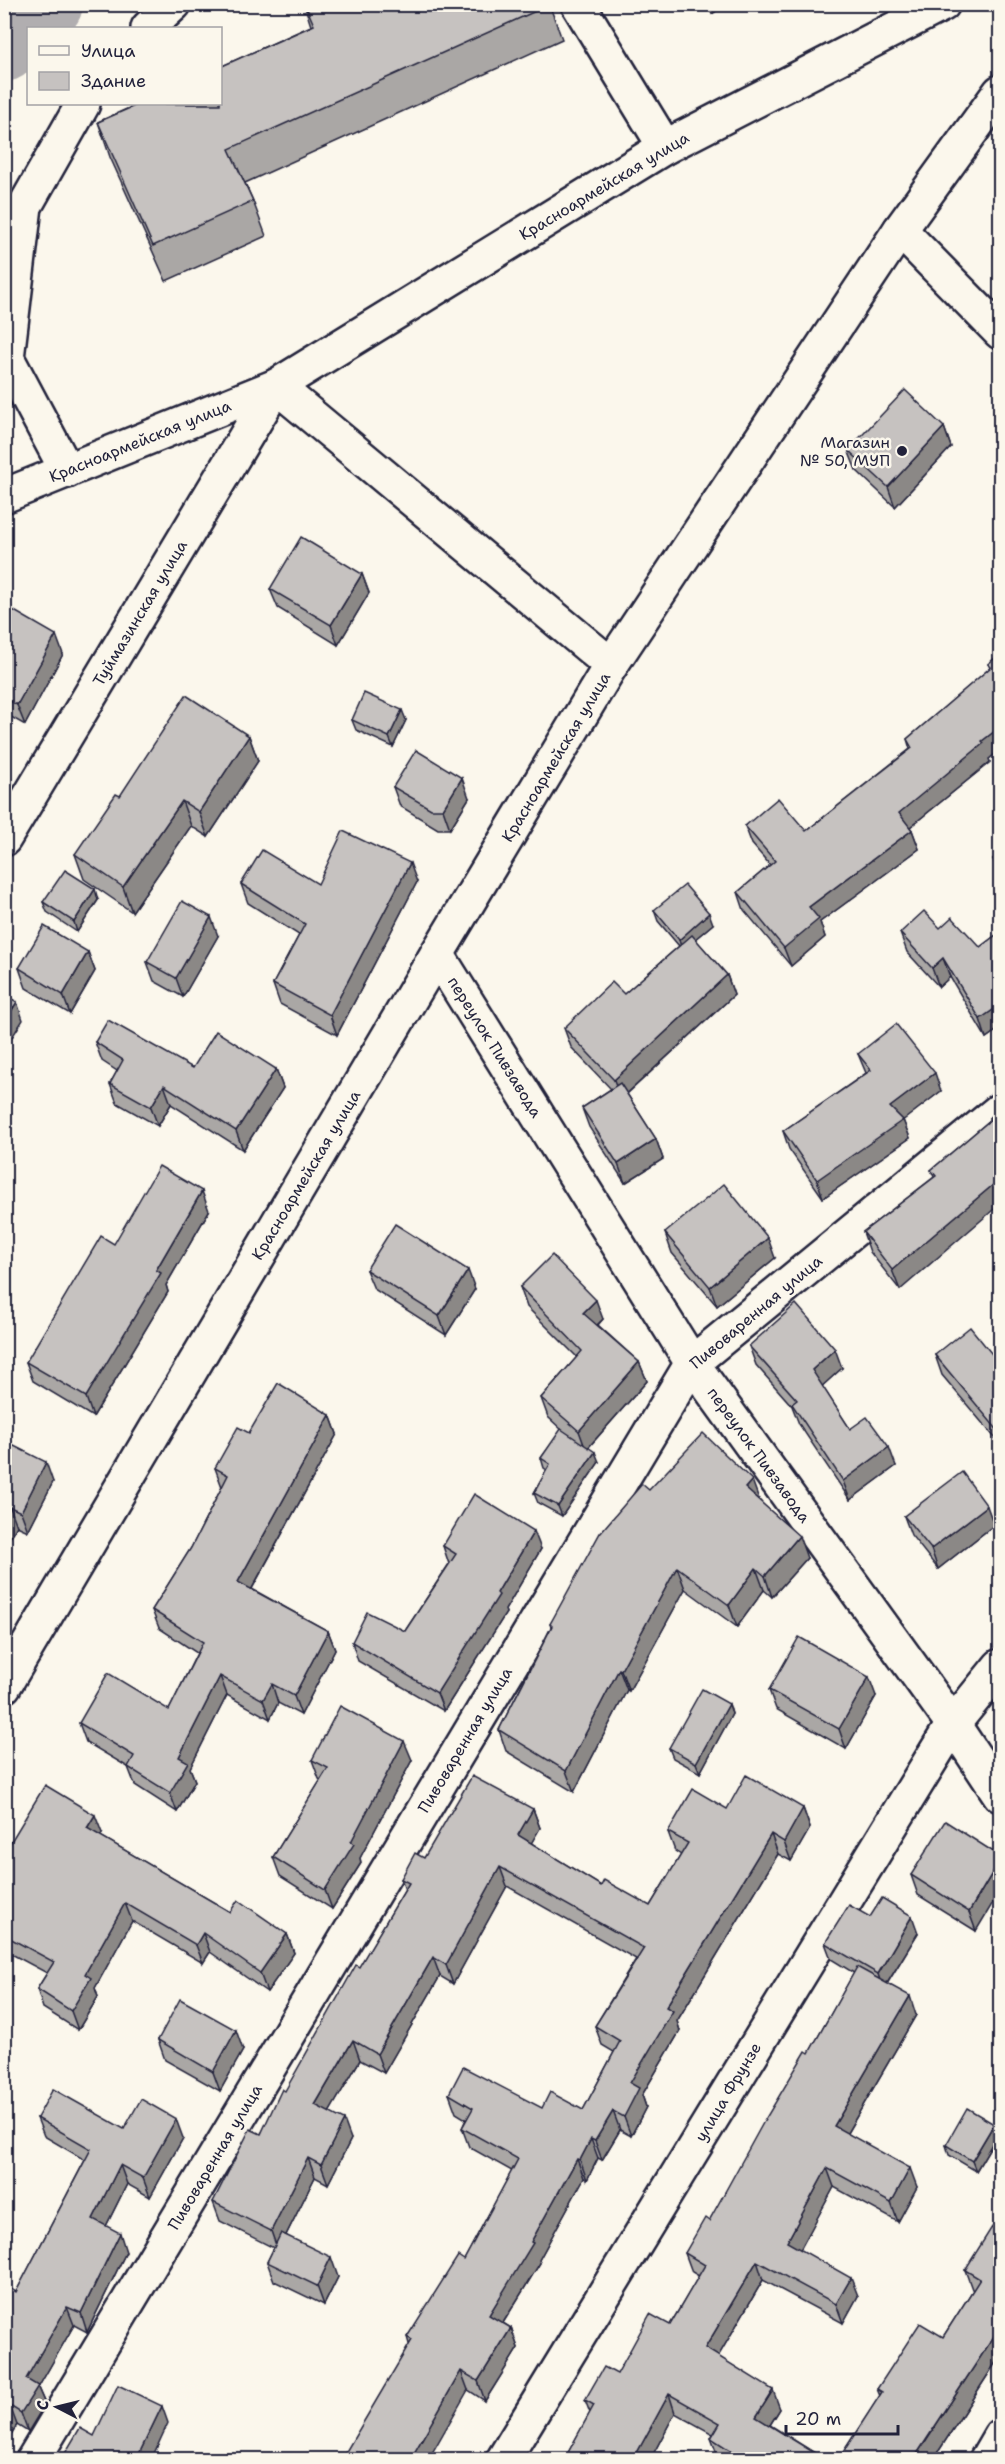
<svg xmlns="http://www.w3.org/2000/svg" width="1005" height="2464" viewBox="0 0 1005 2464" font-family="'Shantell Sans',sans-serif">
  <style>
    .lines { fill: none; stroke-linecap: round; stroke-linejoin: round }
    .river { stroke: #b1aeb0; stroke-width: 68 }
    .minor-casing { stroke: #22223b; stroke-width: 38 }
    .major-casing { stroke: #22223b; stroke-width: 38 }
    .minor { stroke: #fbf7ec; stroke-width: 33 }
    .major { stroke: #fbf7ec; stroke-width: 33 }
    .wall { fill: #aaa7a5; stroke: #22223b; stroke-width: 1.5 }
    .shaded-wall { fill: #8b8886; stroke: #22223b; stroke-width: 1.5 }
    .building { fill: #c6c2c0; stroke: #22223b; stroke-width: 1.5 }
    .poi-dot { fill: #22223b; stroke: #fbf7ec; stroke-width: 2 }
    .labels { text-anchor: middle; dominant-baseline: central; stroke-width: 5; stroke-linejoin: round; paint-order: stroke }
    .street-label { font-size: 16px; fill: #22223b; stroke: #fbf7ec }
    .poi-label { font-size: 16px; fill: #22223b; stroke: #fbf7ec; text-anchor: end }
  </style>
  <rect width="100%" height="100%" fill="#fbf7ec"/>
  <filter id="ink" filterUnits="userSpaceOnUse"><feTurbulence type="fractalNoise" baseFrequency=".0167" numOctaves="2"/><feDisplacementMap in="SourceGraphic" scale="12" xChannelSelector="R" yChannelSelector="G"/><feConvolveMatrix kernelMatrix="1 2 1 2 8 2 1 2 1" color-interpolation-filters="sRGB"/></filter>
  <g filter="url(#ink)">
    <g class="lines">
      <!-- river -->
      <polyline class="river" points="4,48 49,4"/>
      <!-- minor casing -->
      <g class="minor-casing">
        <g id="minor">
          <polyline points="578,4 665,147"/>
          <polyline points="148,28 174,4"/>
          <polyline points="900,230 1000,332"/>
          <polyline points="67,471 7,358 25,206 83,104"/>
          <polyline points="4,496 276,386 665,147 943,4"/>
          <polyline points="4,839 276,386 611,665"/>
          <polyline points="437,954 692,1363 953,1724 1000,1795"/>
          <polyline points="33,2460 692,1363 1000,1110"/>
          <polyline points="503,2460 953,1724 1000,1666"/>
          <polyline points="986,2460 1000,2436"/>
        </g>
      </g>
      <!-- major casing -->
      <g class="major-casing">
        <polyline id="major" points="4,1686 437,954 611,665 900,230 1000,92"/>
      </g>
      <!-- minor -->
      <use href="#minor" class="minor"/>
      <!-- major -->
      <use href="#major" class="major"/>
    </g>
    <!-- wall -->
    <g class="wall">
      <polygon points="304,4 549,4 562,39 245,183 253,201 266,236 166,281 110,157 98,122 311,26"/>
      <polygon points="706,4 726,4 712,14"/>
      <polygon points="944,427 951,447 895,507 856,470 848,450"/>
      <polygon points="362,574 369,593 338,645 278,608 270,589"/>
      <polygon points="4,605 63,654 25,725 4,713"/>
      <polygon points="1000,654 1000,750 989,759 990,762 910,827 912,830 919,849 820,922 825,937 791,966 744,910 738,892 770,865 752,844 745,826 806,831 910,749 907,739 990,668 988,664"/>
      <polygon points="352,720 406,720 393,747 356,730"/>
      <polygon points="249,736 258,761 208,837 191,826 132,912 84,879 75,854"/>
      <polygon points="393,787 469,798 450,829 438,829 400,806"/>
      <polygon points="1000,854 1000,879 993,859"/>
      <polygon points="417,882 337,1035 280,1004 273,984 299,935 248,903 241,884 318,884"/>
      <polygon points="98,900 77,932 47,912 43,902"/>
      <polygon points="654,910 713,924 695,939 727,975 734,995 627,1094 656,1139 663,1159 625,1183 589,1127 582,1108 611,1089 571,1047 564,1028 624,994 679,946 658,921"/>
      <polygon points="940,928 980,947 1000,932 1000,1028 986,1038 950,977 939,987 907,952 900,933"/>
      <polygon points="218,936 183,997 154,981 147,962"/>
      <polygon points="88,952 95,971 70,1014 26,988 19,968"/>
      <polygon points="95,1042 193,1068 276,1069 283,1088 243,1150 171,1104 158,1126 117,1103 110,1084 117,1071 102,1061"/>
      <polygon points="858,1054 941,1091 903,1120 910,1138 823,1198 789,1149 783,1131 866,1073"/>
      <polygon points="1000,1107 900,1290 870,1252 863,1232 934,1177 931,1170 990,1120 989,1118"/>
      <polygon points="209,1211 166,1285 168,1292 93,1417 33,1381 26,1362 114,1244"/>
      <polygon points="665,1233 775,1258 717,1306 672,1253"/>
      <polygon points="366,1270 475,1289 446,1335 374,1289"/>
      <polygon points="520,1287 603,1319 598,1325 639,1362 647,1381 588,1448 599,1462 562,1516 538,1503 534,1493 547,1470 544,1468 541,1458 562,1430 548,1417 541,1398 577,1357 527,1307"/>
      <polygon points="749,1346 842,1368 822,1386 850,1429 896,1466 850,1500 799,1424 792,1406 756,1365"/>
      <polygon points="935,1355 1000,1364 1000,1444 942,1375"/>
      <polygon points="330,1415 337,1434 252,1589 328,1631 335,1649 301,1715 278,1703 270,1719 227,1695 190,1768 195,1781 177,1812 135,1785 128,1767 86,1742 79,1723 169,1710 197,1653 159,1628 152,1610 191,1548 222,1487 215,1468 249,1433"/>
      <polygon points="4,1441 53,1482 28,1531 17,1526 4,1548"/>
      <polygon points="649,1490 760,1501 807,1558 772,1597 764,1590 737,1627 685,1589 629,1691 627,1690 574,1792 506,1751 499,1730 551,1627 550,1624"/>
      <polygon points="904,1516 994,1525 938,1569 911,1535"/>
      <polygon points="443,1546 541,1549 505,1610 506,1613 444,1711 358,1661 352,1642 405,1631 449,1564"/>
      <polygon points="769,1690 876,1696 846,1749 776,1709"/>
      <polygon points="729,1704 732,1714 700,1773 673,1758 669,1748"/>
      <polygon points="312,1760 412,1760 360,1858 361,1863 332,1909 280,1876 273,1857 321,1780 319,1779"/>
      <polygon points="803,1808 810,1828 791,1861 778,1854 677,2021 680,2031 642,2095 646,2107 631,2136 620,2130 602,2160 598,2158 587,2180 584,2178 539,2260 540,2263 503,2323 511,2328 518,2348 485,2401 468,2390 409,2344 407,2337 464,2260 512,2171 469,2147 462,2128 466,2119 456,2113 449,2094 542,2108 583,2110 614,2052 602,2045 595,2026 636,1959 507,1886 453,1984 440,1976 384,2073 360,2060 329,2112 351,2139 328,2184 315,2177 286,2235 338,2277 324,2305 274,2281 267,2262 274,2248 220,2221 213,2202 261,2134 405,1890 401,1879 424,1858 533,1809 540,1828 531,1843 601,1886 650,1906 681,1855 675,1851 668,1832 727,1809"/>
      <polygon points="102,1833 100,1836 230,1912 287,1934 294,1953 267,1992 210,1952 203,1963 132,1921 95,1988 98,1997 78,2030 43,2008 37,1989 47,1973 4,1950 4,1853"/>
      <polygon points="1000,1856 976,1931 918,1895 911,1875"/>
      <polygon points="870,1917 918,1933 887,1984 916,2015 847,2133 917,2187 898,2222 834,2187 800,2249 858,2296 843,2323 763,2280 718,2356 780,2409 770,2425 826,2460 721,2460 718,2457 711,2438 713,2434 675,2413 650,2460 564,2460 590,2413 585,2400 617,2374 670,2325 699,2276 692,2272 685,2253 709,2221 809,2053 854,1973 831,1959 825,1943"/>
      <polygon points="158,2040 243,2050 220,2091 165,2060"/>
      <polygon points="37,2118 183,2138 150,2197 127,2184 106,2226 126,2252 87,2332 74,2325 38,2388 45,2404 28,2432 17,2425 4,2445 4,2294 16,2292 85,2160 44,2136"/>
      <polygon points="998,2134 976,2171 949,2155 946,2145"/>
      <polygon points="1000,2233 1000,2356 933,2460 838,2460 880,2396 877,2389 943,2337 973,2290 972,2289 965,2270"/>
    </g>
    <!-- shaded-wall -->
    <g class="shaded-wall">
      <polygon points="708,4 726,4 712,14"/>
      <polygon points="944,427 951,447 895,507 888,487"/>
      <polygon points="362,574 369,593 338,645 331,625"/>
      <polygon points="56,635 63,654 25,725 17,705"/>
      <polygon points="402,710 406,720 393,747 389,737"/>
      <polygon points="1000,727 1000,750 989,759 990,762 905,831 899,813 982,741"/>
      <polygon points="249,736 258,761 208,837 199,812"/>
      <polygon points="462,778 469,798 450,829 443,809"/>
      <polygon points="182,801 191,826 132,912 123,887"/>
      <polygon points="912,830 919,849 820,922 825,937 791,966 784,948 809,907"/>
      <polygon points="410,863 417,882 337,1035 330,1015"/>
      <polygon points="95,889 98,900 77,932 74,922"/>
      <polygon points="709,913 713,924 682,950 679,940"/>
      <polygon points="211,917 218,936 183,997 176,978"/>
      <polygon points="88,952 95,971 70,1014 63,995"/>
      <polygon points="943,958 950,977 939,987 932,968"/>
      <polygon points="727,975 734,995 621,1099 614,1080"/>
      <polygon points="17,1002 23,1020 4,1050 4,1022"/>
      <polygon points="1000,1005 1000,1028 986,1038 980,1019"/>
      <polygon points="276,1069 283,1088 243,1150 236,1131"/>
      <polygon points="935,1073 941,1091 901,1122 903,1120 910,1138 823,1198 817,1180 890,1107"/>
      <polygon points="164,1085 171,1104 158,1126 151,1107"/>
      <polygon points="656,1139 663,1159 625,1183 618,1164"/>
      <polygon points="1000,1179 1000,1204 900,1290 892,1270"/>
      <polygon points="202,1191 209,1211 166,1285 168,1292 93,1417 86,1397 156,1270"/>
      <polygon points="768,1238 775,1258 717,1306 710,1287"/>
      <polygon points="468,1270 475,1289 446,1335 439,1316"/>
      <polygon points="596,1300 603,1319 590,1332 583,1313"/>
      <polygon points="835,1349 842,1368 819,1389 812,1370"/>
      <polygon points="639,1362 647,1381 586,1450 579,1431"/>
      <polygon points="330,1415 337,1434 245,1601 238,1582"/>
      <polygon points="889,1447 896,1466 850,1500 843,1481"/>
      <polygon points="595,1452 599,1462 562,1516 558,1506"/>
      <polygon points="46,1462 53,1482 28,1531 21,1512"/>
      <polygon points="752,1480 760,1502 745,1488"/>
      <polygon points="987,1506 994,1525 938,1569 931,1549"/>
      <polygon points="10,1507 17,1526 4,1548 4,1517"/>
      <polygon points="534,1531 541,1549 505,1610 506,1613 444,1711 437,1693"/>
      <polygon points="799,1536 807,1558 772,1597 765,1576"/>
      <polygon points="677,1567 685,1589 629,1691 621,1670"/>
      <polygon points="756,1568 764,1590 737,1627 729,1605"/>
      <polygon points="328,1631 335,1649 301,1715 294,1696"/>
      <polygon points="619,1669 627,1690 574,1792 566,1771"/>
      <polygon points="220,1676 227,1695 190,1768 195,1781 177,1812 170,1793 179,1757"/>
      <polygon points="869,1677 876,1696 846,1749 839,1729"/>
      <polygon points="272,1684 278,1703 270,1719 263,1700"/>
      <polygon points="729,1704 732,1714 700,1773 696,1763"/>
      <polygon points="404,1741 412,1760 360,1858 361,1863 332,1909 325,1890"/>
      <polygon points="803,1808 810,1828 791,1861 784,1842"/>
      <polygon points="533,1809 540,1828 525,1854 518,1835"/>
      <polygon points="95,1815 102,1833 94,1847 87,1828"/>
      <polygon points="771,1834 778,1854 677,2021 680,2031 642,2095 646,2107 631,2136 624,2117 630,2083 666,2007"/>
      <polygon points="1000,1860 1000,1891 976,1931 969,1912"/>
      <polygon points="500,1867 507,1886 453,1984 446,1965"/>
      <polygon points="125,1903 132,1921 95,1988 98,1997 78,2030 71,2011 85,1974"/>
      <polygon points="912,1916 918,1933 883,1990 878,1974"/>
      <polygon points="203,1933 210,1952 203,1963 196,1945"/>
      <polygon points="287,1934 294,1953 267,1992 260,1973"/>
      <polygon points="433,1957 440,1976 384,2073 377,2054"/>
      <polygon points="910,1996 916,2015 840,2145 834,2126"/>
      <polygon points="236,2030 243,2050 220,2091 213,2072"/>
      <polygon points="353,2040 360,2060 322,2125 315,2105"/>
      <polygon points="613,2111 620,2130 602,2160 595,2141"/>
      <polygon points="176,2119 183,2138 150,2197 143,2178"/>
      <polygon points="344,2120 351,2139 328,2184 321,2165"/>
      <polygon points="994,2124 998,2134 976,2171 972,2161"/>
      <polygon points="591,2139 598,2158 587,2180 580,2160"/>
      <polygon points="308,2158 315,2177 278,2251 271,2231"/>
      <polygon points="577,2159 584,2178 539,2260 540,2263 496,2334 489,2315 531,2242"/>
      <polygon points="120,2165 127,2184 100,2238 93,2219"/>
      <polygon points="827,2168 834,2187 794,2261 787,2242"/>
      <polygon points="910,2168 917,2187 898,2222 891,2203"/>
      <polygon points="120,2233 126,2252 87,2332 81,2313"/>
      <polygon points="331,2257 338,2277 324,2305 317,2286"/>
      <polygon points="757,2261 763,2280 712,2367 705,2348"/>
      <polygon points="851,2278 858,2296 843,2323 836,2304"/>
      <polygon points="67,2307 74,2325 38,2388 45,2404 28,2432 21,2413 26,2379"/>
      <polygon points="1000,2327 1000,2356 933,2460 913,2460"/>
      <polygon points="511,2328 518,2348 485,2401 478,2381"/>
      <polygon points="461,2371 468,2390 428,2460 410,2460"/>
      <polygon points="773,2390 780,2409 763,2436 756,2417"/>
      <polygon points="669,2394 675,2413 650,2460 633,2460"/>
      <polygon points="10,2406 17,2425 4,2445 4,2415"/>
      <polygon points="162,2406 168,2423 151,2460 136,2460"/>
    </g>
    <!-- building -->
    <g class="building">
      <polygon points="305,4 549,5 229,149 253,201 153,246 98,122 139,104 220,104 220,67 314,25"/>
      <polygon points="905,390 944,427 888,487 848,450"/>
      <polygon points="301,537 362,574 331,625 270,589"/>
      <polygon points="4,605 56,635 17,705 4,698"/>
      <polygon points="1000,654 1000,727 982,741 984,743 899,813 912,830 809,907 819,919 784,948 738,892 775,861 745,826 778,798 806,831 912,748 907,739 991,667 988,664"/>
      <polygon points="364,693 402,710 389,737 352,720"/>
      <polygon points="186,695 249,736 199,812 182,801 123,887 75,854 116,794 120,796"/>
      <polygon points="416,750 462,778 443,809 431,809 393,787"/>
      <polygon points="343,831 410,863 330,1015 273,984 305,924 241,884 262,850 318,884"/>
      <polygon points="1000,854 1000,870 993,859"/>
      <polygon points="65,870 95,889 74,922 43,902"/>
      <polygon points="685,885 709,913 679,940 654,910"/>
      <polygon points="182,901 211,917 176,978 147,962"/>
      <polygon points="924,911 940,928 952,917 980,947 1000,932 1000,1005 980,1019 943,958 932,968 900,933"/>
      <polygon points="44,926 88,952 63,995 19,968"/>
      <polygon points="692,935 727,975 614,1080 564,1028 612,982 624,994"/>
      <polygon points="4,994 17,1002 4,1022"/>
      <polygon points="108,1020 193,1068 216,1031 276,1069 236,1131 164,1085 151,1107 110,1084 123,1060 95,1042"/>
      <polygon points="896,1024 935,1073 890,1107 903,1120 817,1180 783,1131 871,1070 858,1054"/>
      <polygon points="620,1083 656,1139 618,1164 582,1108"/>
      <polygon points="1000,1107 1000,1179 892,1270 863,1232 936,1176 931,1170 990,1120 989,1118"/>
      <polygon points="159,1166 202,1191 156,1270 161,1273 86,1397 26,1362 101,1236 114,1244"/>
      <polygon points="724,1184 768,1238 710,1287 665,1233"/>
      <polygon points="395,1224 468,1270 439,1316 366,1270"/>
      <polygon points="552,1255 596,1300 583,1313 639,1362 579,1431 541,1398 582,1351 520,1287"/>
      <polygon points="796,1304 835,1349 812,1370 850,1429 867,1417 889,1447 843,1481 792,1404 797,1400 749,1346"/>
      <polygon points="970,1327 1000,1364 1000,1433 935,1355"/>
      <polygon points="278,1383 330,1415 238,1582 328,1631 294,1696 272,1684 263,1700 220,1676 179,1757 188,1762 170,1793 128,1767 134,1756 79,1723 108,1673 169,1710 203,1642 152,1610 191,1548 228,1475 215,1468 238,1427 249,1433"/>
      <polygon points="561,1429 595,1452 558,1506 534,1493 550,1464 541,1458"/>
      <polygon points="703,1433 752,1480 745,1488 799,1536 765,1576 756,1568 729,1605 677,1567 621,1670 619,1669 566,1771 499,1730 552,1626 550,1624 600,1533 642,1484 649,1490"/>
      <polygon points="4,1441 46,1462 21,1512 10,1507 4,1517"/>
      <polygon points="962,1472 987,1506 931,1549 904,1516"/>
      <polygon points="474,1494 534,1531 497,1593 499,1595 437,1693 352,1642 367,1612 405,1631 456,1554 443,1546"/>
      <polygon points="799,1637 869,1677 839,1729 769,1690"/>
      <polygon points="702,1689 729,1704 696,1763 669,1748"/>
      <polygon points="340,1706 404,1741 351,1842 354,1844 325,1890 273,1857 328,1768 312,1760"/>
      <polygon points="746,1775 803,1808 784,1842 771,1834 666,2007 673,2011 630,2083 639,2088 624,2117 613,2111 595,2141 591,2139 580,2160 577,2159 531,2242 533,2243 489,2315 511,2328 478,2381 461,2371 410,2460 341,2460 412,2340 407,2337 458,2256 464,2260 518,2159 462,2128 473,2108 449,2094 463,2067 542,2108 550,2092 583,2110 620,2041 595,2026 644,1948 500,1867 446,1965 433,1957 377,2054 353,2040 315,2105 344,2120 321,2165 308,2158 271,2231 213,2202 250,2129 261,2134 282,2089 285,2091 356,1965 359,1967 409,1883 401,1879 415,1853 424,1858 472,1776 533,1809 518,1835 601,1886 604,1880 650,1906 688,1843 668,1832 693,1789 727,1809"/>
      <polygon points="45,1785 95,1815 87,1828 230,1912 238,1900 287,1934 260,1973 203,1933 196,1945 125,1903 85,1974 91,1978 71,2011 37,1989 54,1962 4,1935 4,1853"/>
      <polygon points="945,1821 1000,1856 1000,1860 969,1912 911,1875"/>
      <polygon points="882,1898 912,1916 878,1974 825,1943 849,1905 870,1917"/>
      <polygon points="857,1967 910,1996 834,2126 910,2168 891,2203 827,2168 787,2242 851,2278 836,2304 757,2261 705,2348 773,2390 756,2417 826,2460 745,2460 711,2438 720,2423 669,2394 633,2460 564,2460 594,2405 585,2400 604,2367 617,2374 650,2314 670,2325 705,2265 685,2253 705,2218 709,2221 763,2123 806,2051 809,2053"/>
      <polygon points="180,1999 236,2030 213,2072 158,2040"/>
      <polygon points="53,2089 124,2129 141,2099 176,2119 143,2178 120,2165 93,2219 120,2233 81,2313 67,2307 26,2379 38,2386 21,2413 10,2406 4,2415 4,2294 8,2287 16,2292 91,2149 37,2118"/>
      <polygon points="967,2108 994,2124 972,2161 946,2145"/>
      <polygon points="992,2227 1000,2233 1000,2327 913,2460 838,2460 882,2392 877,2389 920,2323 943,2337 980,2279 965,2270"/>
      <polygon points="281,2233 331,2257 317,2286 267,2262"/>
      <polygon points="118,2385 162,2406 136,2460 71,2460 64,2455 80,2428 94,2436"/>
    </g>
  </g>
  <!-- markers -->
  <circle class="poi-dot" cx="902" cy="451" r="6"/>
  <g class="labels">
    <!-- street labels -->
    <g class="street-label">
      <text transform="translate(604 186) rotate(-31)">Красноармейская улица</text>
      <text transform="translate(140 441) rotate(-22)">Красноармейская улица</text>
      <text transform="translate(140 613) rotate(-59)">Туймазинская улица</text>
      <text transform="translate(556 757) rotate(-59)">Красноармейская улица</text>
      <text transform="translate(495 1047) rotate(58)">переулок Пивзавода</text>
      <text transform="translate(306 1175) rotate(-59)">Красноармейская улица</text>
      <text transform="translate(756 1312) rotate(-40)">Пивоваренная улица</text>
      <text transform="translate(759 1455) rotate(54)">переулок Пивзавода</text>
      <text transform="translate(465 1740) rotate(-59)">Пивоваренная улица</text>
      <text transform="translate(728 2092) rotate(-59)">улица Фрунзе</text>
      <text transform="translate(215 2157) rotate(-59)">Пивоваренная улица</text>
    </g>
    <!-- poi labels -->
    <g class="poi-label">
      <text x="890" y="442">Магазин<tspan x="890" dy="18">№ 50, МУП</tspan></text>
    </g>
  </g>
  <!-- margin -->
  <rect width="1005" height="2464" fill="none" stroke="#fbf7ec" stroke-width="24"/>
  <rect x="12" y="12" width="981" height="2440" fill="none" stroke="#22223b" stroke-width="2" filter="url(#ink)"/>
  <!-- legend -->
  <rect x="27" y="27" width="195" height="78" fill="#fbf7ec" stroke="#a4a2a5" stroke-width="1.5"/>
  <rect x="39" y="46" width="30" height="9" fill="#fbf7ec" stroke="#a4a2a5" stroke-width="1.5"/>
  <text x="81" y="57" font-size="18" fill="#22223b">Улица</text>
  <rect x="39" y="72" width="30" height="18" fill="#c6c2c0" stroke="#a4a2a5" stroke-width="1.5"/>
  <text x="81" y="87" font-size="18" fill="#22223b">Здание</text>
  <!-- north arrow -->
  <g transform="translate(57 2407) rotate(277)" stroke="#fbf7ec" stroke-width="4.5" paint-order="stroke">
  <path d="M0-4.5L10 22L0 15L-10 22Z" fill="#22223b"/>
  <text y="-9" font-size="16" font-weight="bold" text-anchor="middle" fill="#22223b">С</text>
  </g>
  <!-- scale -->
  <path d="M786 2425v9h112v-9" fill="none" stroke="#22223b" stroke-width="3"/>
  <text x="795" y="2425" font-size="18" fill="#22223b" stroke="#fbf7ec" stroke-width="4.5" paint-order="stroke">20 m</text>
</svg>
